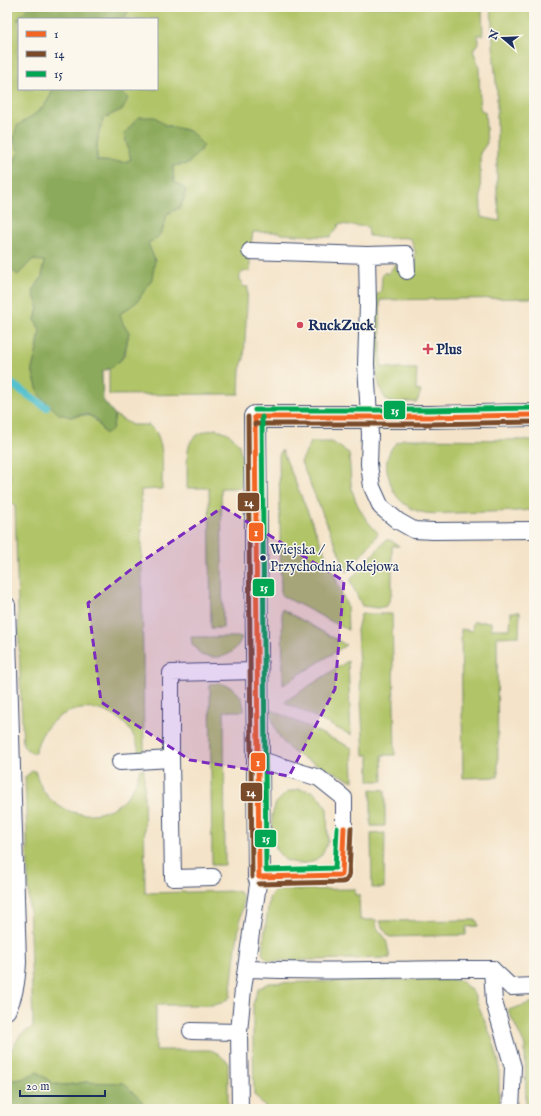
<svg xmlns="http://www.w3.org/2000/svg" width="541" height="1116" viewBox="0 0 541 1116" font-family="'IM FELL English',serif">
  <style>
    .green { fill: #b1c467; stroke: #667a62 }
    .forest { fill: #8caa5c; stroke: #546c5d }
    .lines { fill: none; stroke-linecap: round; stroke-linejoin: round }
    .stream { stroke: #55c1ce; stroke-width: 8 }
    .service-casing { stroke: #3c4a6e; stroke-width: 18 }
    .minor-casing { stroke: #3c4a6e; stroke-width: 24 }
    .service { stroke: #fff; stroke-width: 16 }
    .minor { stroke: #fff; stroke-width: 22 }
    .bus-1-casing { stroke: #fbf7ec; stroke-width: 8 }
    .bus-2-casing { stroke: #fbf7ec; stroke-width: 8 }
    .bus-3-casing { stroke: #fbf7ec; stroke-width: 8 }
    .bus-1 { stroke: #f26522; stroke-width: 5 }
    .bus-2 { stroke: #7a4b2a; stroke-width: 5 }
    .bus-3 { stroke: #00a651; stroke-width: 5 }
    .marked { fill: #7b2cbf; fill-opacity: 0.2; stroke: #7b2cbf; stroke-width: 3; stroke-dasharray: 8 5; stroke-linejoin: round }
    .poi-dot { fill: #d1495b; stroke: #fbf7ec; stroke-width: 1.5 }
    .bus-dot { fill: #1b2f5e; stroke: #fbf7ec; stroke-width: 1.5 }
    .labels { text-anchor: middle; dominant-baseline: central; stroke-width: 3; stroke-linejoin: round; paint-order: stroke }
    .bus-label { font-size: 14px; fill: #1b2f5e; stroke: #fbf7ec; text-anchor: start }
    .poi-label { font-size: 15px; font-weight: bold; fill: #1b2f5e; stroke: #fbf7ec; text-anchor: start }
    .line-badge { stroke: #fbf7ec; stroke-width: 1.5 }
    .badge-label { font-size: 11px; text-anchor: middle; font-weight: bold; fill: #fff }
  </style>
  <rect width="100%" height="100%" fill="#fbf7ec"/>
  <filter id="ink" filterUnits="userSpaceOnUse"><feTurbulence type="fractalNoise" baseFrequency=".025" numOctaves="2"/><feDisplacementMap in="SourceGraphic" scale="8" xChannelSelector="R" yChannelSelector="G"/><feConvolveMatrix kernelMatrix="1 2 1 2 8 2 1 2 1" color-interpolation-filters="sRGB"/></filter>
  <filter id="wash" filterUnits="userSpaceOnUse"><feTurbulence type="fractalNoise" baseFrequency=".012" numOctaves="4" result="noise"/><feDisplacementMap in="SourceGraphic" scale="16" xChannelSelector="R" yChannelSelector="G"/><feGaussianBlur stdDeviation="0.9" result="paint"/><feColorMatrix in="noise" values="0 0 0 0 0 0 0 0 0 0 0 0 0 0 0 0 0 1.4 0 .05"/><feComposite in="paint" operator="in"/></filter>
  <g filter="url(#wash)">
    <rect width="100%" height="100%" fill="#f4e3c8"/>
    <!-- green -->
    <g class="green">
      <path d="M7,7H29L17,19L19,20V48L17,49L19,66V89H53C47,109 33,115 17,126L13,140L19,152L9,170V190L7,195Z"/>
      <path d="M130,7H482L483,36L478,34V43L473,50L479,67L480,109L485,112L487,143L480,153L481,217L500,221L497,194V92L494,61L491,7H534V298L380,300L381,367C393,368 404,369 417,369L416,390L421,391L417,402H388C379,391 377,379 376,365L371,364L373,305L377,294L381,291L382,276L385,272L387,274L397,263V271H405L415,266L416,263L415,259V251L411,239C402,236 394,239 385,238C379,238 374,236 369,236L368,227L339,224L338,227L330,237L282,234L278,232H253L250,251V272L244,271L240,275V280L242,281V286L248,287L244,358L240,370L239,394L109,395V369L121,360L125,354L129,332L123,324L120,314L127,308L155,260L147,243L163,230L167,214L181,207L186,190L174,181L172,165L190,131L165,125L155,117L124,134L131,159L125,162L97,161C97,145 97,132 104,118L123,109L127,98L119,89H157V19H124Z"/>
      <path d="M32,260H44L42,277L33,291L38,308L35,320L40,330L37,350L32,369L39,395L49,404L70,417C94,413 92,415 105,434L112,430L115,415L132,425H149C151,427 154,430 156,432C165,447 162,472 162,489L141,490L144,752H139C137,742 133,733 126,725C103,701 64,704 45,730C40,737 37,745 35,753H31L23,746L20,677L15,505L9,502C5,494 10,485 11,477L7,467V265L8,267Z"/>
      <path d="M216,429L228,433L239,444L242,460L241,488H221L223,628H211L209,488H187C188,475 185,452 191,441C196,433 207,431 216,429Z"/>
      <path d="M403,439L534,440V510C507,512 481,512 455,513C444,513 431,515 421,512C415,511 407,506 402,502C392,493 390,482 387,470C385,462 389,450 395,444C397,442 400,441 403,439Z"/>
      <path d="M311,442H332L349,453C350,463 350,474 351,484C354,503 365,520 378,533L373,541L347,572L301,462Z"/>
      <polygon points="282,450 347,606 348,630 281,595 279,455"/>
      <polygon points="386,540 390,540 399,546 392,546 392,593 387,606 378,608 362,606 351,583 351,579"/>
      <polygon points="282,609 346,645 283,685"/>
      <polygon points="511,612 520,612 519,636 497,637 498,777 463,778 461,629 472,631 473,622 491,622 491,629 510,629"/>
      <polygon points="361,614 392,614 395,755 382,755 383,781 369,781 369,755 364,755 357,630"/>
      <path d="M191,637H242C234,657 220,660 201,655L192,644Z"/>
      <polygon points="348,661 351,735 284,702"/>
      <path d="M210,684C228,681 244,692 244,711H224L225,865H212Z"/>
      <path d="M271,710H272L352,748L353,781L297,755C281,743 273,731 271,710Z"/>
      <path d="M140,769H144L145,893L237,891C242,894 243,897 243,903L236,947L230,997L222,1003L213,1005H156V1050H210C220,1053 221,1057 228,1062V1109H144L142,1101L86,1082L67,1085L54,1084L37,1072L22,1079L7,1081V1057L20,1035L33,1027L25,777L32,771H35C38,779 40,787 45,793C64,819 103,821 125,799C133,790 137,780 140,769Z"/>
      <polygon points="299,789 312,791 322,800 327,809 328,842 322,855 312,862 300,864 285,860 277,851 273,838 272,815 276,803 287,792"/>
      <polygon points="371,789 385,790 385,826 371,826"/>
      <polygon points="385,833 384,888 372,888 371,834"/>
      <path d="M355,889V895H359L360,920H376C376,932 381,930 385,938C388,943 388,952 390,958L269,961L262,954L269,899C271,894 272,892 277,890Z"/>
      <polygon points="477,920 478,926 466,927 466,935 390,937 383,929 380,921"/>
      <polygon points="437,979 460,980 473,992 493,1041 499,1063 499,1109 268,1109 263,1105 254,1094 253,1039 253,1004 258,989 268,983"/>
      <polygon points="534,1002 534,1109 526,1109 525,1046 508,1010"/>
    </g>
    <!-- forest -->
    <g class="forest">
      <polygon points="29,7 130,7 124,19 19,19 19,20 17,19"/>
      <path d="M53,89H119L128,98L123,109L104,118C98,131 96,146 97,161L125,162L131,159L124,134L138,117H155L165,125L190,131L204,146L188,164L173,166L174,181L186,190L181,207L167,214C164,227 162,238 148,243L155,260L152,279L137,302L120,314L123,324L129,332C124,355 126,361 102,372L103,400L115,415L112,430L105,434L95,418L86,414L70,417L59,414L39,395L32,369L37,350L40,330L35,320L38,308L33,291L42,277L44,261L32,260L18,275L7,267V195L9,189V170L19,152L13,140L17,126C33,115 47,109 53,89Z"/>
      <polygon points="37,1072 54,1084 67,1085 86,1082 124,1083 142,1101 144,1109 7,1109 7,1081 22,1079"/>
    </g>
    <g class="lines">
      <!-- stream -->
      <polyline class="stream" points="7,381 46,407"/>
    </g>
  </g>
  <g filter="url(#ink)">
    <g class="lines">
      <!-- service casing -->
      <g class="service-casing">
        <g id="service">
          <polyline points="250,251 367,255"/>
          <polyline points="407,271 406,254 367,255 368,304 366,364 370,435 369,464 372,487 381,507 398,521 414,530 433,531 534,530"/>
          <path d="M7,605C11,724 14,843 18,962C17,980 15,996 7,1011"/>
          <polyline points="120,762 171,759"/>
          <polyline points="213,877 173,878 171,759 171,673 257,671"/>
          <path d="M247,969C328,973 410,968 492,969L511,987L534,986"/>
          <polyline points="492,969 494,1002 513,1067 511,1109"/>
          <polyline points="191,1031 239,1032"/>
          <polyline points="240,1109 239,1032 243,989 259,877 342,875 344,828 344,798 319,778 258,759"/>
        </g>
      </g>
      <!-- minor casing -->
      <g class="minor-casing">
        <polyline id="minor" points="259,877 255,417 430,417 534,415"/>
      </g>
      <!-- service -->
      <use href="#service" class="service"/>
      <!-- minor -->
      <use href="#minor" class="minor"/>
      <!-- bus-1 casing -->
      <g class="bus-1-casing">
        <g id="bus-1">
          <polyline points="255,417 259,877"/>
          <polyline points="255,417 430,417 534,415"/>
          <polyline points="259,877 342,875 344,828"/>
        </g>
      </g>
      <!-- bus-2 casing -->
      <g class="bus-2-casing">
        <g id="bus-2">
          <polyline points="248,417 252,877"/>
          <polyline points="255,424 430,424 534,422"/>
          <polyline points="259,884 342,882 346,881 349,876 351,828"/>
        </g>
      </g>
      <!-- bus-3 casing -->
      <g class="bus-3-casing">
        <g id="bus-3">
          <polyline points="255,410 430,410 534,408"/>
          <polyline points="262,417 266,870 335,868 337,828"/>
        </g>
      </g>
      <!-- bus-1 -->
      <use href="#bus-1" class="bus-1"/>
      <!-- bus-2 -->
      <use href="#bus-2" class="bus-2"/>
      <!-- bus-3 -->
      <use href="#bus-3" class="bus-3"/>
    </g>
  </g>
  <!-- marked area -->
  <path class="marked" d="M223,507L344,581L335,689L289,776L190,760L101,702L88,603L138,564Z"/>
  <!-- markers -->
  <g class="poi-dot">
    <circle cx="300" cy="325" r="4"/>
    <path d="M426 343h4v4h4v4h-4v4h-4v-4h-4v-4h4z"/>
  </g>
  <circle class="bus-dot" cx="263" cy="558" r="3.5"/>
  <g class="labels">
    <!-- bus labels -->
    <g class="bus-label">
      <text x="270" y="550">Wiejska /<tspan x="270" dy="17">Przychodnia Kolejowa</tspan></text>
    </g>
    <!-- poi labels -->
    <g class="poi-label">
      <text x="308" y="325">RuckZuck</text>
      <text x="436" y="349">Plus</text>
    </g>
  </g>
  <g class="line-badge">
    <rect x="383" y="400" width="23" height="20" rx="4" fill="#00a651"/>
    <rect x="237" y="492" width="23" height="20" rx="4" fill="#7a4b2a"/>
    <rect x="248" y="522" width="16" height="20" rx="4" fill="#f26522"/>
    <rect x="252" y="578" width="23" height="19" rx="4" fill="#00a651"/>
    <rect x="250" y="752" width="16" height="20" rx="4" fill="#f26522"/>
    <rect x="240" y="782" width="23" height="20" rx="4" fill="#7a4b2a"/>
    <rect x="254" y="829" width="23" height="19" rx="4" fill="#00a651"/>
  </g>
  <g class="badge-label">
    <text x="395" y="414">15</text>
    <text x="249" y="506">14</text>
    <text x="256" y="536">1</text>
    <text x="264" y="591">15</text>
    <text x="258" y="766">1</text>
    <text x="251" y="796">14</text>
    <text x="266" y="842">15</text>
  </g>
  <!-- margin -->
  <rect width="541" height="1116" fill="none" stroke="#fbf7ec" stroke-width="24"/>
  <!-- legend -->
  <rect x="18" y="18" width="140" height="72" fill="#fbf7ec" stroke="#a1a7b3"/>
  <rect x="26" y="31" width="20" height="6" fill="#f26522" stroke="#a1a7b3"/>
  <text x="54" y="38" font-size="12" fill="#1b2f5e">1</text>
  <rect x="26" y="51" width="20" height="6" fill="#7a4b2a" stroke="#a1a7b3"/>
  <text x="54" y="58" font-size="12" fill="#1b2f5e">14</text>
  <rect x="26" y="71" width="20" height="6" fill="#00a651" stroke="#a1a7b3"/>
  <text x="54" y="78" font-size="12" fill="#1b2f5e">15</text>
  <!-- north arrow -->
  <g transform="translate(503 38) rotate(289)" stroke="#fbf7ec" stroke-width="3" paint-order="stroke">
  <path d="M0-3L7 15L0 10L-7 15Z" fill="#1b2f5e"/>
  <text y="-6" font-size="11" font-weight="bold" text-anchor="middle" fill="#1b2f5e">N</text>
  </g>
  <!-- scale -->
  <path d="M20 1090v6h85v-6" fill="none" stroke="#1b2f5e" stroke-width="2"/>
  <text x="26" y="1090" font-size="12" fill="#1b2f5e" stroke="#fbf7ec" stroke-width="3" paint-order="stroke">20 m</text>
</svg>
